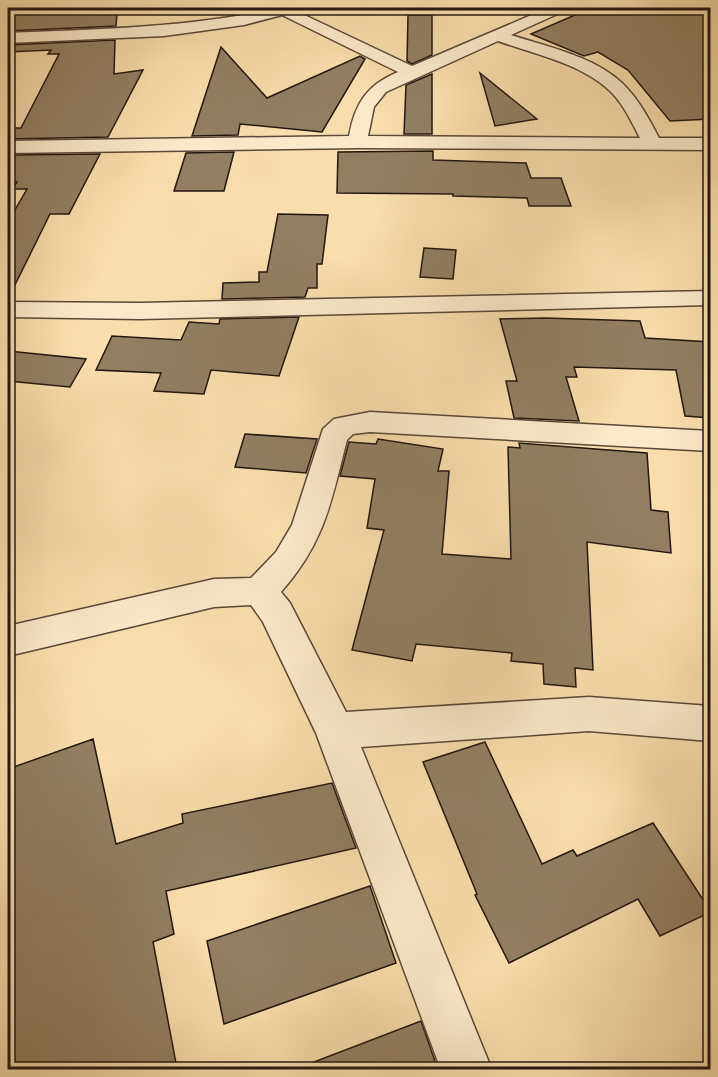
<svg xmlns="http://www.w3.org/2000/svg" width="718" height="1077" viewBox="0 0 718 1077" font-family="Vollkorn,serif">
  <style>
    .building { fill: #937e62; stroke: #241710; stroke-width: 1.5 }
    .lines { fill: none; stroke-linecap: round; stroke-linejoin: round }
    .minor-casing { stroke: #5a4838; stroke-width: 3 }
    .minor { fill: #fce9ca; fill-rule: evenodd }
  </style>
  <rect width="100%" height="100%" fill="#faddae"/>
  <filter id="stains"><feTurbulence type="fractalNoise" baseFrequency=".00333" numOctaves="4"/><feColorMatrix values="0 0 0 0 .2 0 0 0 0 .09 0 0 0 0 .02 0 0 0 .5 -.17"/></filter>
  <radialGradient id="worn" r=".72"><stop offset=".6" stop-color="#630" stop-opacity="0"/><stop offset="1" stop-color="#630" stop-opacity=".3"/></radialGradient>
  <!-- building -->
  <g class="building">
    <polygon points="591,8 686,8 711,16 711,119 670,121 628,70 598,52 584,56 531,34"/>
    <polygon points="8,11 117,13 116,26 8,31"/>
    <polygon points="408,15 432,15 432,55 412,64 407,61"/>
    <polygon points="115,40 114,74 143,70 108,137 8,139 8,128 21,128 59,54 48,54 51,50 8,52 8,45"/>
    <polygon points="221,47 267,98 360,56 365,59 322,132 240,124 238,135 192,136"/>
    <polygon points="480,73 537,119 495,126"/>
    <polygon points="432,74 432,134 404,134 406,85"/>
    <polygon points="433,151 433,160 526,163 531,178 561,178 571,206 529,206 527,198 453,196 453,194 337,193 338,152"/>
    <polygon points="234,152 224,191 174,191 186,153"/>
    <polygon points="100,154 69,214 50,214 8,299 8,222 27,189 12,189 17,182 8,182 8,155"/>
    <polygon points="278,214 328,215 322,264 317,264 317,288 308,288 305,297 222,299 223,283 259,282 259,272 267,272"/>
    <polygon points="424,248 456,250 453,279 420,277"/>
    <polygon points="299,317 279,376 211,370 204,394 154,391 161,373 96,370 112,336 181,340 189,322 219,324 220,319"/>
    <polygon points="546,318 640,321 645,338 711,342 711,418 685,416 676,370 574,367 577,377 566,377 579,421 514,418 506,381 517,381 500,319"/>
    <polygon points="8,351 86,359 70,387 8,381"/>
    <polygon points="245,434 317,439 306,473 235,467"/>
    <polygon points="378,439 443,449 438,471 449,471 442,554 511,559 508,447 520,448 519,443 647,453 651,510 668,512 671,553 587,542 593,670 575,668 576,687 544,684 543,664 511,661 512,653 416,644 412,661 352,650 384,530 367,528 375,479 340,476 349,442 376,444"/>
    <polygon points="93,739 116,844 183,823 182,814 332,783 356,848 166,891 174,934 153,942 176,1063 159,1070 8,1070 8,769"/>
    <polygon points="485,742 542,864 573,850 577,856 653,823 711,912 660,936 638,899 509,963 475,895 477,894 423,762"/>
    <polygon points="370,886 396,963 224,1024 207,941"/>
    <polygon points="421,1021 438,1070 302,1070 301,1067"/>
  </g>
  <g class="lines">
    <!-- minor casing -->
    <g class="minor-casing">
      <g id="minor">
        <path d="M278,8H302L298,12L412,66L548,8H566L564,11L511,35C548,47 593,56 622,83C638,98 649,119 659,138H710V150L358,148L8,153V141L349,136C355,103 367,85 398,72L282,15L244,25L164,36L8,43V33C99,29 189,28 278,8ZM498,41C534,54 580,63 609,90C623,103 631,121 640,138L368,136L374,107L386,92Z"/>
        <polygon points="710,291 710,305 140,319 8,317 8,302 140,303"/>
        <path d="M370,412L710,431V451L370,432L353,434L347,440C331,502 325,542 281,592L290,603L346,712L589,697L710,706V741L589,731L361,747L492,1070H441L316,733L263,622L251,605L214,607L8,656V626L214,579L251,578L276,552L292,525L323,429L334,419Z"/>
      </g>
    </g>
    <!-- minor -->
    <use href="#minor" class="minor"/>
  </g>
  <!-- margin -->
  <rect width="718" height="1077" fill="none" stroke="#faddae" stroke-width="30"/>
  <rect x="9" y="9" width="700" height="1059" fill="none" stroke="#241710" stroke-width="3"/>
  <rect x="15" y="15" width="688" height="1047" fill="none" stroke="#241710" stroke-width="1.5"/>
  <rect width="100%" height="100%" filter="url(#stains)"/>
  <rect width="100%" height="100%" fill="url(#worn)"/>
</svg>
